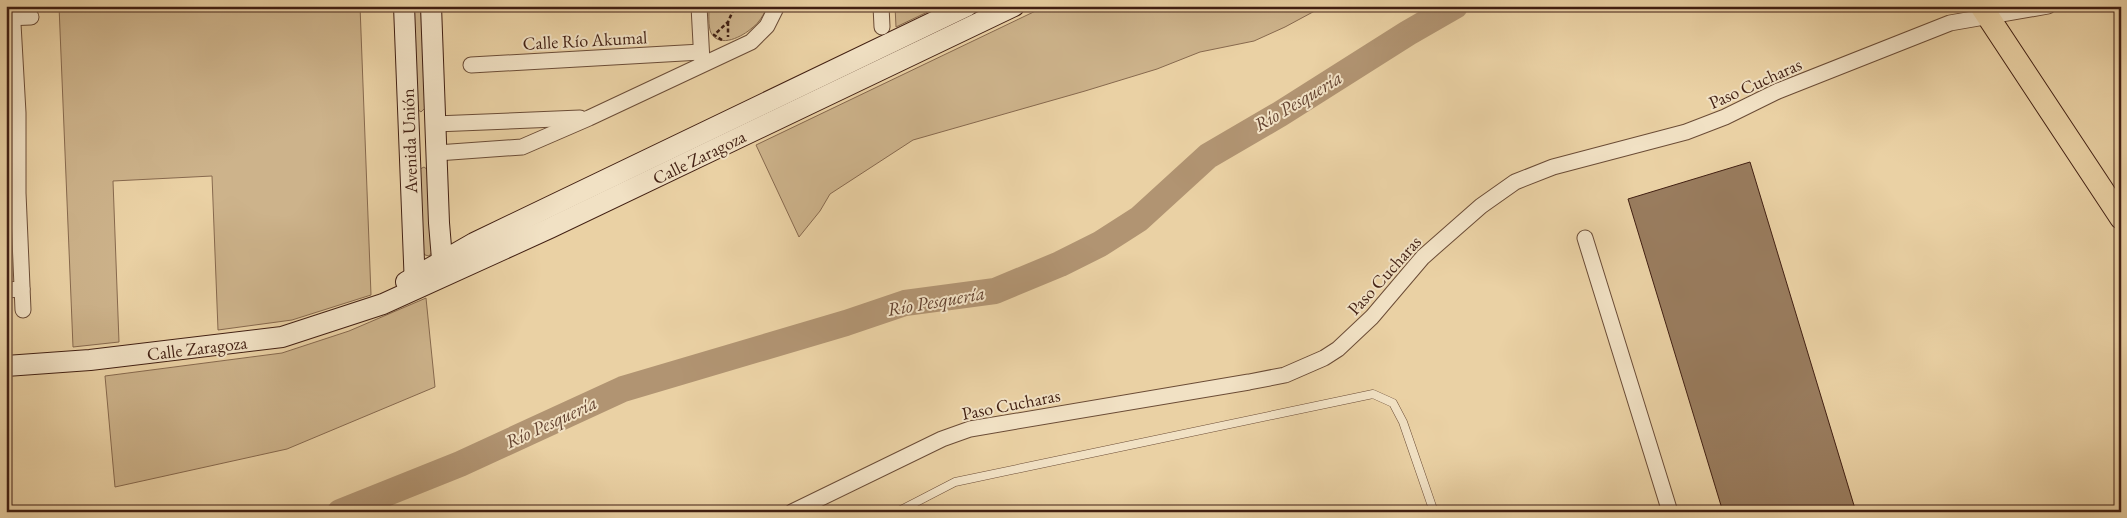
<svg xmlns="http://www.w3.org/2000/svg" width="2127" height="518" viewBox="0 0 2127 518" font-family="'EB Garamond',serif">
  <style>
    .green { fill: #cdb38b; stroke: #87694e }
    .lines { fill: none; stroke-linecap: round; stroke-linejoin: round }
    .river { stroke: #b19472; stroke-width: 26 }
    .building { fill: #997c5e; stroke: #411f12 }
    .lane-casing { stroke: #6b4c36; stroke-width: 9 }
    .street-casing { stroke: #6b4c36; stroke-width: 17 }
    .secondary-casing { stroke: #411f12; stroke-width: 22 }
    .primary-casing { stroke: #411f12; stroke-width: 24 }
    .path { stroke: #411f12; stroke-width: 2.5; stroke-dasharray: 4 2.5; stroke-linecap: butt }
    .lane { stroke: #f1e1c4; stroke-width: 8 }
    .street { stroke: #f1e1c4; stroke-width: 15 }
    .secondary { stroke: #f1e1c4; stroke-width: 20 }
    .primary { stroke: #ead1a4; stroke-width: 22 }
    .labels { text-anchor: middle; dominant-baseline: central; stroke-width: 4; stroke-linejoin: round; paint-order: stroke }
    .street-label { font-size: 18px; fill: #411f12; stroke: #f1e1c4 }
    .water-label { font-size: 19px; font-style: italic; fill: #63422f; stroke: #f1e1c4 }
  </style>
  <rect width="100%" height="100%" fill="#ead1a4"/>
  <filter id="stains"><feTurbulence type="fractalNoise" baseFrequency=".004" numOctaves="4"/><feColorMatrix values="0 0 0 0 .2 0 0 0 0 .09 0 0 0 0 .02 0 0 0 .5 -.17"/></filter>
  <radialGradient id="worn" r=".72"><stop offset=".6" stop-color="#630" stop-opacity="0"/><stop offset="1" stop-color="#630" stop-opacity=".3"/></radialGradient>
  <!-- green -->
  <g class="green">
    <polygon points="59,6 360,6 371,295 292,320 218,330 212,176 113,181 119,342 73,347"/>
    <polygon points="413,6 422,6 426,107 421,112 417,109"/>
    <path d="M709,6H768C764,14 759,23 752,28C743,36 720,49 711,33C708,26 709,14 709,6Z"/>
    <polygon points="895,6 940,6 896,27"/>
    <polygon points="1046,6 1324,6 1285,27 1254,41 1200,52 1157,69 1085,91 913,140 830,194 820,211 799,237 756,145"/>
    <polygon points="424,167 428,170 432,252 429,256 425,255 423,252 420,169"/>
    <polygon points="426,298 435,387 287,449 115,487 105,376 282,353 349,331"/>
  </g>
  <g class="lines">
    <!-- river -->
    <polyline class="river" points="340,512 460,464 623,389 846,323 905,303 995,291 1060,264 1100,244 1139,219 1208,156 1280,114 1408,33 1455,6"/>
  </g>
  <!-- building -->
  <polygon class="building" points="1750,162 1856,512 1723,512 1628,199"/>
  <g class="lines">
    <!-- lane casing -->
    <g class="lane-casing">
      <polyline id="lane" points="897,512 955,482 1373,394 1393,403 1403,422 1434,512"/>
    </g>
    <!-- street casing -->
    <g class="street-casing">
      <g id="street">
        <polyline points="12,6 18,113 18,193 23,310"/>
        <polyline points="699,6 702,62"/>
        <polyline points="881,6 882,27"/>
        <polyline points="6,18 31,17"/>
        <polyline points="471,65 701,52"/>
        <polyline points="435,124 580,118"/>
        <polyline points="437,153 522,147 589,118 751,42 767,26 777,6"/>
        <polyline points="1585,238 1670,512"/>
        <polyline points="6,290 22,289"/>
        <polyline points="792,512 942,439 970,429 1249,382 1285,375 1324,358 1338,349 1372,317 1423,257 1481,206 1515,182 1553,167 1686,132 1725,117 1778,91 1950,23 2048,6"/>
      </g>
    </g>
    <!-- secondary casing -->
    <g class="secondary-casing">
      <g id="secondary">
        <polyline points="404,6 415,287"/>
        <polyline points="431,6 439,223 443,271"/>
        <polyline points="406,282 474,243 967,6"/>
        <polyline points="6,366 90,360 282,337 383,304 550,228 1014,6"/>
      </g>
    </g>
    <!-- primary casing -->
    <g class="primary-casing">
      <polyline id="primary" points="1981,6 2121,218"/>
    </g>
    <!-- path -->
    <g class="path">
      <polyline points="728,22 728,37"/>
      <polyline points="722,40 714,35 728,22 735,6"/>
    </g>
    <!-- lane -->
    <use href="#lane" class="lane"/>
    <!-- street -->
    <use href="#street" class="street"/>
    <!-- secondary -->
    <use href="#secondary" class="secondary"/>
    <!-- primary -->
    <use href="#primary" class="primary"/>
  </g>
  <g class="labels">
    <!-- street labels -->
    <g class="street-label">
      <text transform="translate(585 40) rotate(-3)">Calle Río Akumal</text>
      <text transform="translate(1755 83) rotate(-24)">Paso Cucharas</text>
      <text transform="translate(409 141) rotate(-92)">Avenida Unión</text>
      <text transform="translate(699 157) rotate(-26)">Calle Zaragoza</text>
      <text transform="translate(1384 275) rotate(-48)">Paso Cucharas</text>
      <text transform="translate(197 348) rotate(-7)">Calle Zaragoza</text>
      <text transform="translate(1011 404) rotate(-11)">Paso Cucharas</text>
    </g>
    <!-- water labels -->
    <g class="water-label">
      <text transform="translate(1298 101) rotate(-31)">Río Pesquería</text>
      <text transform="translate(936 301) rotate(-10)">Río Pesquería</text>
      <text transform="translate(551 422) rotate(-25)">Río Pesquería</text>
    </g>
  </g>
  <!-- margin -->
  <rect width="2127" height="518" fill="none" stroke="#ead1a4" stroke-width="25"/>
  <rect x="8" y="8" width="2112" height="503" fill="none" stroke="#411f12" stroke-width="2.5"/>
  <rect x="12" y="12" width="2102" height="493" fill="none" stroke="#411f12"/>
  <rect width="100%" height="100%" filter="url(#stains)"/>
  <rect width="100%" height="100%" fill="url(#worn)"/>
</svg>
